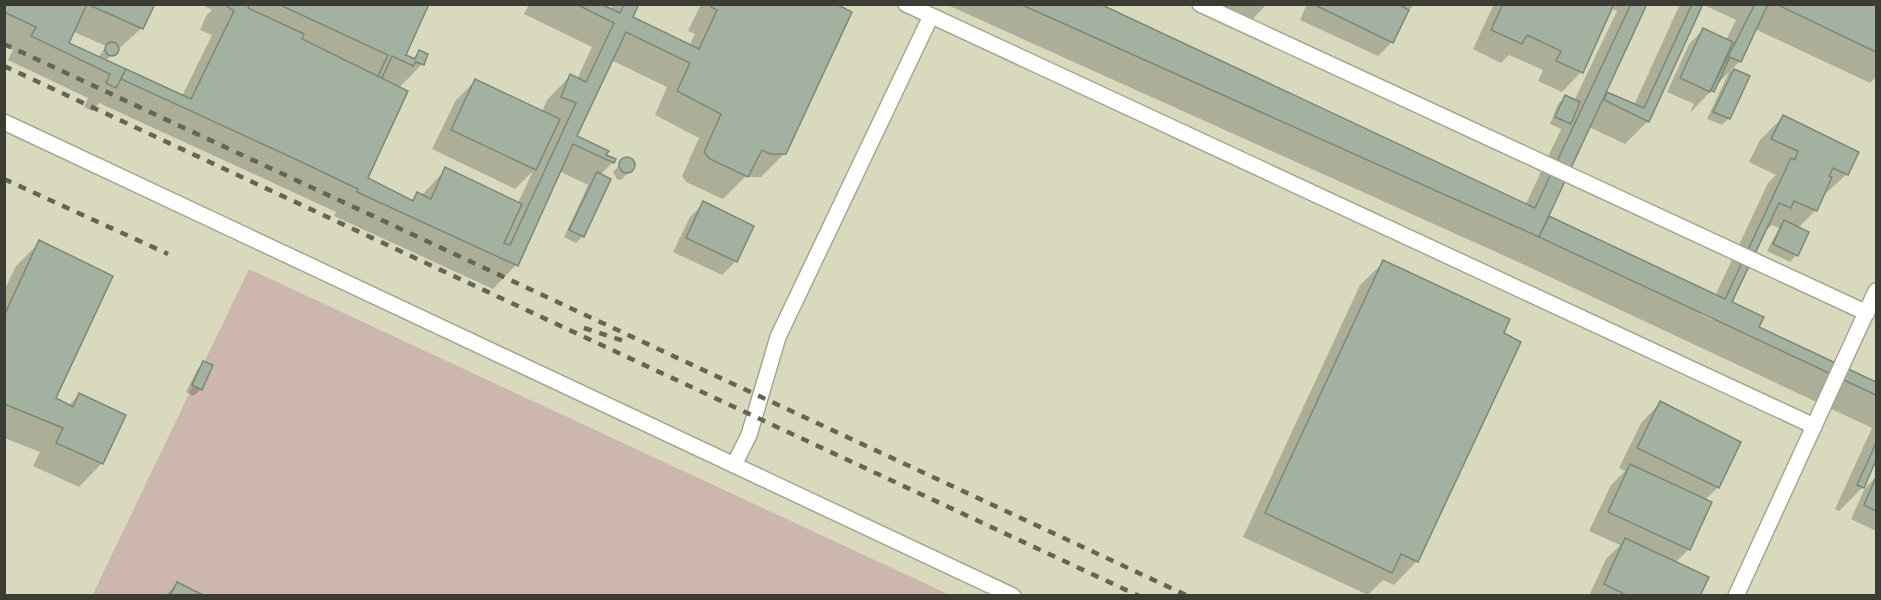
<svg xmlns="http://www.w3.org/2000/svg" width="1881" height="600" viewBox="0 0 1881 600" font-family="'Work Sans',sans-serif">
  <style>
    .built { fill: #d9dabd }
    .green { fill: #cdb6ad }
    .shadow { fill: #0003; fill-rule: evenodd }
    .building { fill: #a3b1a0; stroke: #7b8878; stroke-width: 1.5 }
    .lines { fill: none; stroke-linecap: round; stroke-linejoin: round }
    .service-casing { stroke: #a5a692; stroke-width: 18 }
    .service { stroke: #fff; stroke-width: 15 }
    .rail { stroke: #646559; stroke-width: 4.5; stroke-dasharray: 8 8; stroke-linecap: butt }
  </style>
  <rect width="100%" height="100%" fill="#e4e4cf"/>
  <!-- built -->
  <rect class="built" x="5" y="5" width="1871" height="590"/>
  <!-- green -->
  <polygon class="green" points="249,269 950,595 92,596"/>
  <!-- shadow -->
  <g class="shadow">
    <path d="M4,4H153L142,28L105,61L182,96L212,35L200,30L206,16L212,10L200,4H428L404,56L412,59L420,52L422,64L399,88L366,178L410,201L418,194L421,196L446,169L518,203L533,171L515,189L432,149L456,100L475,81L542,112L547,100L570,76L577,79L592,47L524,14L529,4H598L610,10L613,4H638L631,18L689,46L695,34L688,31L701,4H833L785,153L761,177H745L723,199L686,182L682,176L699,138L655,115L667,87L611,60L575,137L613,162L600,175L583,236L576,243L564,237L588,185L559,171L516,265L493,289L334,216L336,212L269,181L99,103L92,111L84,107L88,98L8,60L13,50L4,46ZM72,31L106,46L98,58L67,43Z"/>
    <path d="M945,4H1096L1525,206L1561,129L1550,124L1558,104L1565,97L1574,101L1617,11L1611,8L1581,72L1562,92L1538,81L1543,70L1509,55L1501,63L1473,49L1494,4H1647L1605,92L1634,105L1680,4H1701L1648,121L1625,144L1589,127L1547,217L1715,296L1768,183L1776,175L1749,162L1760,140L1783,117L1847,174L1822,197L1816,210L1797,229L1796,255L1790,262L1767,251L1779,228L1772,225L1765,231L1730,303L1757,328L1876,384V456L1862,488L1839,511L1835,509L1872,428L1516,261ZM1701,312L1713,317V320L1700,314Z"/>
    <polygon points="1197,4 1267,4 1245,27"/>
    <polygon points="1307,4 1415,4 1406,13 1392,42 1378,56 1300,20"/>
    <polygon points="1702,4 1876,4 1876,77 1870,83 1755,29 1740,61 1731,70 1748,77 1729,118 1722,125 1707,119 1729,72 1689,114 1694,104 1667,92 1689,44 1703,30 1726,40 1736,20"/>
    <polygon points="625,159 630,159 633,168 621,180 617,179 613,172"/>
    <polygon points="704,203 752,227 735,262 722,275 673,252 690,217"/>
    <polygon points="40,242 54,399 68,406 79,395 102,463 79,487 33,466 40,452 4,438 4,291 16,266"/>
    <polygon points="1384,262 1417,561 1394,585 1383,580 1368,595 1243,537 1360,285"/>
    <polygon points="204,363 201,389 194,396 186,392 197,370"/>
    <polygon points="1660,403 1718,487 1705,500 1689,549 1675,563 1699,596 1589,596 1606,559 1620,545 1589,531 1611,485 1625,471 1619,468 1641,423"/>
    <polygon points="1876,477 1876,531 1851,519 1865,488"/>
    <polygon points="177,584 201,596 165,596"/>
  </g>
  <!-- building -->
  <g class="building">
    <polygon points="4,4 87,4 69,43 126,69 116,88 106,83 110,74 31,36 36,27 4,12"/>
    <polygon points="87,4 155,4 143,29"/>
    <polygon points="224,4 250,4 248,8 304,34 302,39 408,91 368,178 413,201 417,192 431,199 445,167 522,204 504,243 510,245 576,103 561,97 570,74 586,82 614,23 576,4 601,4 620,13 624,4 639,4 633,17 699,49 717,10 711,7 712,4 836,4 852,12 786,154 770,154 762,150 748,177 710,159 704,152 721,114 677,91 690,63 626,32 577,136 609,151 606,155 616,159 614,163 573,144 518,266 357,192 358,189 293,158 121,79 126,69 191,99 234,11"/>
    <polygon points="278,4 429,4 406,55 415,59 419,50 428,54 424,65 416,62 413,66 392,56 382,78 378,76 388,55"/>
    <polygon points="1020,4 1100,4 1535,208 1631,4 1647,4 1539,237"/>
    <polygon points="1313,4 1398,4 1409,10 1393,43"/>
    <polygon points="1503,4 1609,4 1613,6 1583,73 1556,61 1561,51 1527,35 1522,44 1491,30"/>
    <polygon points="1692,4 1703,4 1649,122 1604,100 1607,92 1644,108"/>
    <polygon points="1755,4 1768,4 1741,62 1730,57 1714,92 1711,90"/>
    <polygon points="1776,4 1876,4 1876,52"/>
    <polygon points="1703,28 1733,42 1710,92 1680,78"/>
    <circle cx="112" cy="49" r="7"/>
    <polygon points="1734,69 1750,76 1730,119 1713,112"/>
    <polygon points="475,79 560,119 536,170 451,130"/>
    <polygon points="1565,95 1580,102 1571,124 1555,117"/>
    <polygon points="1783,115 1859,152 1848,175 1833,168 1829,176 1832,177 1817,211 1794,201 1791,208 1779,203 1732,302 1764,317 1759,327 1876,382 1876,395 1539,237 1549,216 1725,299 1791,158 1795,160 1798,151 1771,139"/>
    <circle cx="627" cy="165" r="8"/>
    <polygon points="597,172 611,179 584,237 569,230"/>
    <polygon points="703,201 754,226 737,262 686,238"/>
    <polygon points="1784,220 1809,232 1798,256 1773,244"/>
    <polygon points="39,240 113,276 56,398 73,407 79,393 126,415 103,464 56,443 63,428 4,404 4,316"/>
    <polygon points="1383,260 1510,319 1504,333 1521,342 1418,562 1401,554 1392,573 1265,513"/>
    <polygon points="203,361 213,365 202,390 192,385"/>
    <polygon points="1660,401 1741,442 1719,488 1637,448"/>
    <polygon points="1876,443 1876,460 1864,488 1857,485"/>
    <polygon points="1630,464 1712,502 1690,550 1608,512"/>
    <polygon points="1876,477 1876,511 1864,505"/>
    <polygon points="1625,538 1709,577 1700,596 1628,596 1604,584"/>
    <polygon points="177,582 205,596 170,596"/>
  </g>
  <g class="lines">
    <!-- service casing -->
    <g class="service-casing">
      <g id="service">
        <polyline points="906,4 1814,426"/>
        <polyline points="1200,4 1867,313"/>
        <polyline points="4,122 1013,596"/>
        <polyline points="734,465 749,435 778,337 931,16"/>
        <polyline points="1736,596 1876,291"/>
      </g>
    </g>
    <!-- service -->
    <use href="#service" class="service"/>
    <!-- rail -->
    <g class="rail">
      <polyline points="4,44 1188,596"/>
      <polyline points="4,66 1139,596"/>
      <polyline points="4,179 168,254"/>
      <polyline points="584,328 627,342"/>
    </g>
  </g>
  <!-- border -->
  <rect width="1881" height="600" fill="none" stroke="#3b3c33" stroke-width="12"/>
</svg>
